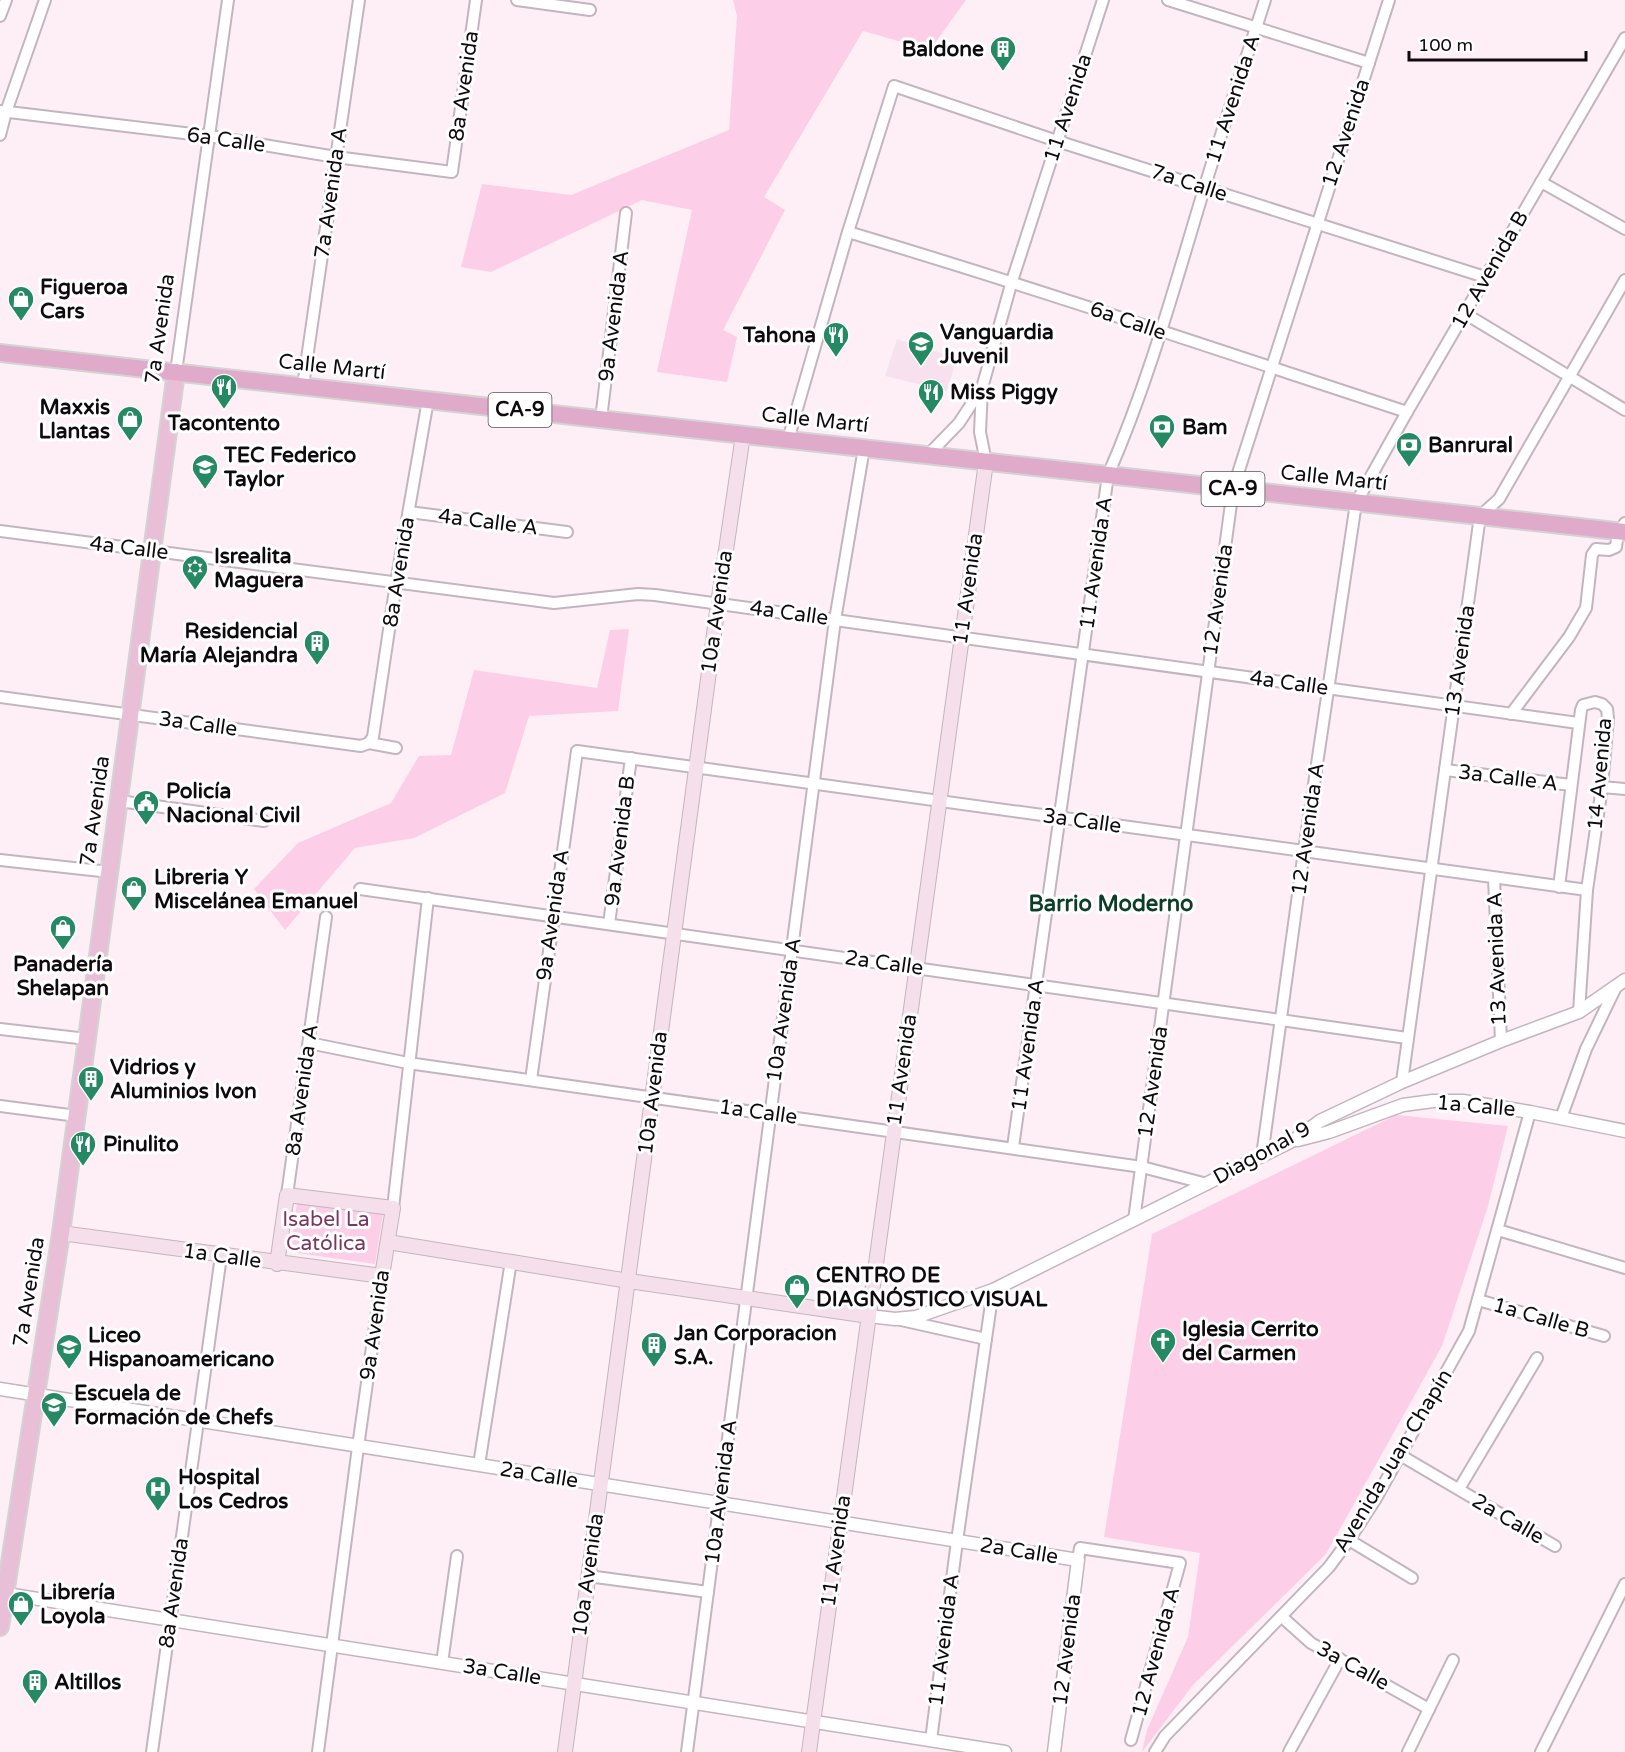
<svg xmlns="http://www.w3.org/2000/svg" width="1625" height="1752" viewBox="0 0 1625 1752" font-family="'Varela Round',sans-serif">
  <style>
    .built { fill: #f8e1ee }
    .green { fill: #fccee8 }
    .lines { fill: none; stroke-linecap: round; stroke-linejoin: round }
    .minor-casing { stroke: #c3b5bd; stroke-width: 14 }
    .tertiary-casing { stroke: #c3b5bd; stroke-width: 15 }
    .secondary-casing { stroke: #c3b5bd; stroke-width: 16 }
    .primary-casing { stroke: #d4d3d3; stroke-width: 20 }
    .trunk-casing { stroke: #d4d3d3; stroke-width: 20 }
    .minor { stroke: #fff; stroke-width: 10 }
    .tertiary { stroke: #fff; stroke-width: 12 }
    .secondary { stroke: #f4dfeb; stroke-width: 14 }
    .primary { stroke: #e8bfd7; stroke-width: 16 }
    .trunk { stroke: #e0aaca; stroke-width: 16 }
    .labels { text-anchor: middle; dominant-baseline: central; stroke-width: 6; stroke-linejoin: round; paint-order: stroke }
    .shield { fill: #fff; stroke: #575456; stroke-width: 1.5 }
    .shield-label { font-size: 20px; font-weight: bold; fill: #0f0a0d }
    .poi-label { font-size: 21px; font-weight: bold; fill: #0f0a0d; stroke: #fff; text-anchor: start }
    .street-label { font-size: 21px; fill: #0f0a0d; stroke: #fff }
    .park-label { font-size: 21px; fill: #7a3762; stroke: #fff }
    .neighbourhood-label { font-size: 22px; font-weight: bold; fill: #0d3c2a; stroke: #fff }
  </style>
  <rect width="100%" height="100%" fill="#feeff7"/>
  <!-- built -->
  <polygon class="built" points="897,339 957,358 947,391 885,376"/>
  <!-- green -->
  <g class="green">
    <polygon points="733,0 966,0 930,50 863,31 764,197 785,210 723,330 737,337 727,382 657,372 692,210 642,200 491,272 461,267 482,184 571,195 729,130 737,16"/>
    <polygon points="629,629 618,711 529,716 505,793 414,838 355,848 285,930 254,889 298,843 391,803 419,756 451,755 474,670 597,688 610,630"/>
    <polygon points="1396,1115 1508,1126 1488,1206 1442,1346 1326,1554 1193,1685 1142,1752 1147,1730 1188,1637 1200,1553 1104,1537 1152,1234"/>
    <polygon points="297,1202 383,1214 375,1264 290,1252"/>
  </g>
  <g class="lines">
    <!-- minor casing -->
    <g class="minor-casing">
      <g id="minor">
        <polyline points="517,0 590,10"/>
        <polyline points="1168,0 1369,63"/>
        <polyline points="0,16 6,0"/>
        <polyline points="0,111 209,136 336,157 452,172 476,0"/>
        <polyline points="0,135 6,112 45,0"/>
        <polyline points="1541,182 1625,229"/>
        <path d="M848,232C1036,288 1221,351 1407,412"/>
        <polyline points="1464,313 1625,410"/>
        <polyline points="176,372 228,0"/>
        <polyline points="303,386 359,0"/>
        <polyline points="601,419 626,213"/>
        <polyline points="788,440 848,232 894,86 1057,141 1485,277"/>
        <polyline points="928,455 959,423 982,388"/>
        <polyline points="986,462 980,432 982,388 1012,281 1103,0"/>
        <polyline points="409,512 567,532"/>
        <polyline points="0,531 554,603 638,594 655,595 1578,723"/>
        <polyline points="0,697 361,746 369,743 396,748"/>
        <polyline points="1511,714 1569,637 1586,608 1592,555 1596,549 1609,550 1616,547 1618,532 1625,523"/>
        <polyline points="369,743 373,737 396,583 428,400"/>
        <polyline points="1445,770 1571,785"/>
        <polyline points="1602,787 1625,789"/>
        <polyline points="119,801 264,821"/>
        <polyline points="0,860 110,872"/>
        <polyline points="1494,878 1501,1041"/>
        <polyline points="1559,887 1581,710 1583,705 1595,702 1602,704 1607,709 1608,718 1602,787 1587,890 1579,1012"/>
        <polyline points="360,889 1407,1038"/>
        <polyline points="609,924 631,758"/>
        <polyline points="0,1029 87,1039"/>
        <polyline points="309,1043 408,1063 1142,1167 1207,1184"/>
        <polyline points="531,1080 577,751 1587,890"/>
        <polyline points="1402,1082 1480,516 1499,499 1625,280"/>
        <polyline points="0,1106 77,1116"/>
        <polyline points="1561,1118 1586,1049 1616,987"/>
        <path d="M1013,1147L1108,475C1147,386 1173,292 1201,199C1221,132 1244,66 1265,0"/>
        <polyline points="1262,1156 1304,851 1356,503 1407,412 1625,38"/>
        <polyline points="287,1195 326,917"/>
        <polyline points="393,1208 428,898"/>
        <polyline points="1134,1220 1233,489 1389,0"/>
        <polyline points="1498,1230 1625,1268"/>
        <polyline points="1478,1300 1604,1336"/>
        <polyline points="901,1320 986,1339"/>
        <polyline points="1400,1455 1555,1546"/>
        <polyline points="479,1465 511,1261"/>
        <polyline points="1459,1489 1537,1358"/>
        <polyline points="1349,1540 1412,1578"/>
        <polyline points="1078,1560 1080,1548 1180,1563 1131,1740"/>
        <polyline points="588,1576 708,1592"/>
        <polyline points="1282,1617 1311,1643 1429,1709"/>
        <polyline points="442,1663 457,1556"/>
        <polyline points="931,1740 957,1541 993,1290"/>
        <polyline points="152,1752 221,1256"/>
        <polyline points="318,1752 358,1447 382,1276"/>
        <polyline points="687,1752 835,620 864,448"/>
        <polyline points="1155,1752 1165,1736 1329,1567 1349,1540 1375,1500 1469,1331 1530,1112"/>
        <polyline points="1289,1752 1340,1659"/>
        <polyline points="1408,1752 1453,1660"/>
        <polyline points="1541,1752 1625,1584"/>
      </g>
    </g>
    <!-- tertiary casing -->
    <g class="tertiary-casing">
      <g id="tertiary">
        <polyline points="1298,1140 1329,1132 1403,1105 1433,1101 1463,1101 1530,1112 1625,1131"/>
        <polyline points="869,1316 895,1319 916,1317 993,1290 1294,1140 1320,1121 1402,1082 1501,1041 1579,1012 1625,980"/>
        <polyline points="0,1389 1078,1560 1054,1752"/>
        <polyline points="0,1593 1005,1752"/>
      </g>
    </g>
    <!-- secondary casing -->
    <g class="secondary-casing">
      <g id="secondary">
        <polyline points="61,1233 382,1276 393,1208 287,1195 277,1264"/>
        <polyline points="388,1242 629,1281 869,1316"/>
        <polyline points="565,1752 718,604 743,435"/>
        <polyline points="809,1752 986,462"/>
      </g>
    </g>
    <!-- primary casing -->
    <g class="primary-casing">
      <polyline id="primary" points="0,1627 61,1233 176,372"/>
    </g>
    <!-- trunk casing -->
    <g class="trunk-casing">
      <polyline id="trunk" points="0,353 1625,532"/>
    </g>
    <!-- minor -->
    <use href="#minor" class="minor"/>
    <!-- tertiary -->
    <use href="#tertiary" class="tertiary"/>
    <!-- secondary -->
    <use href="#secondary" class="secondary"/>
    <!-- primary -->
    <use href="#primary" class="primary"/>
    <!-- trunk -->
    <use href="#trunk" class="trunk"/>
  </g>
  <!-- icons -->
  <defs>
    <g id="building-pin" transform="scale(1.35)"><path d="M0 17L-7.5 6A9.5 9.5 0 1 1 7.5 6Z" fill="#258964" stroke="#fff"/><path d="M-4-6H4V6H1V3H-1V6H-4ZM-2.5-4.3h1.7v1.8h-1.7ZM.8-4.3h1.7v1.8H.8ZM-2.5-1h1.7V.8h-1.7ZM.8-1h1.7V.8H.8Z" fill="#fff"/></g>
    <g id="shop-pin" transform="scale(1.35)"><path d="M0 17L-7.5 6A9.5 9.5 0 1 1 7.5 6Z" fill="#258964" stroke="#fff"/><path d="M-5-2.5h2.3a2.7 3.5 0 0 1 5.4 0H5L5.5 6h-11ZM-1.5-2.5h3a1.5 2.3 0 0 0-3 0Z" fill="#fff"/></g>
    <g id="restaurant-pin" transform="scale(1.35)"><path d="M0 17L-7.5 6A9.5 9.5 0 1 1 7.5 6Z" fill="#258964" stroke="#fff"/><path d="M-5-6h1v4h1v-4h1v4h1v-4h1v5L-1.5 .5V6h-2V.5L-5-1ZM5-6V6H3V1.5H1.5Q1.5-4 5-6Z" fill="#fff"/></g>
    <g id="school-pin" transform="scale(1.35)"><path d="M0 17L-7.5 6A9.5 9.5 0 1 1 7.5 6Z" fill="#258964" stroke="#fff"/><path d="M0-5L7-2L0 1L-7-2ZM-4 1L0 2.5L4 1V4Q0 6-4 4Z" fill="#fff"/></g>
    <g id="bank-pin" transform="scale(1.35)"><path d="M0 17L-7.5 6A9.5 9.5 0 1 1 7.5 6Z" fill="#258964" stroke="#fff"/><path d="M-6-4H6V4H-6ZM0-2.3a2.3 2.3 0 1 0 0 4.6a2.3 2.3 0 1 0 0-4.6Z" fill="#fff"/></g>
    <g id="synagogue-pin" transform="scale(1.35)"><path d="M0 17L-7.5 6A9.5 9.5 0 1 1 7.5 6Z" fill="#258964" stroke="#fff"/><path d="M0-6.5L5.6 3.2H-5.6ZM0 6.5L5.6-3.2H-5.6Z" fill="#fff"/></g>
    <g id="civic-pin" transform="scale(1.35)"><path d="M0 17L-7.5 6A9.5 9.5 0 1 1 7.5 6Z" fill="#258964" stroke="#fff"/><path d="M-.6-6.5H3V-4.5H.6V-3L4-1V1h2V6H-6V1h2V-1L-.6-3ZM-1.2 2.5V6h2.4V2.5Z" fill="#fff"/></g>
    <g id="church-pin" transform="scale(1.35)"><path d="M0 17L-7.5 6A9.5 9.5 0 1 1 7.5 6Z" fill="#258964" stroke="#fff"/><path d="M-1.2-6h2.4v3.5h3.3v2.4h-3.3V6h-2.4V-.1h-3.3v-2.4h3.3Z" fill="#fff"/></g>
    <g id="hospital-pin" transform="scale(1.35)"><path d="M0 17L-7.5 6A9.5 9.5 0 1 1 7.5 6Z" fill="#258964" stroke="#fff"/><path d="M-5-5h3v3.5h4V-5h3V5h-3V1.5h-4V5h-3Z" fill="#fff"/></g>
  </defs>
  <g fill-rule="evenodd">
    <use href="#building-pin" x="1003" y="49"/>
    <use href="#shop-pin" x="21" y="299"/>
    <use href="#restaurant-pin" x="836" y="335"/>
    <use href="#school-pin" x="921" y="344"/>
    <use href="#restaurant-pin" x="224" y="387"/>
    <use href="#restaurant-pin" x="931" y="392"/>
    <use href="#shop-pin" x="130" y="419"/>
    <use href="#bank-pin" x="1162" y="427"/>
    <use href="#bank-pin" x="1409" y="445"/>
    <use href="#school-pin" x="205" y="467"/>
    <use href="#synagogue-pin" x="195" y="568"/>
    <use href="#building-pin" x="317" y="643"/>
    <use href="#civic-pin" x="146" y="803"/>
    <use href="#shop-pin" x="134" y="889"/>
    <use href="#shop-pin" x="63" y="928"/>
    <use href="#building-pin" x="91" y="1079"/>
    <use href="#restaurant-pin" x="83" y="1144"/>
    <use href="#shop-pin" x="797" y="1287"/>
    <use href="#church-pin" x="1163" y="1341"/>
    <use href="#building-pin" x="654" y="1345"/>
    <use href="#school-pin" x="69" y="1347"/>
    <use href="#school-pin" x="54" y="1405"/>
    <use href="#hospital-pin" x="158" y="1489"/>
    <use href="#shop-pin" x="21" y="1604"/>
    <use href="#building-pin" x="35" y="1682"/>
  </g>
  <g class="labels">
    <!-- shield labels -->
    <g class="shield">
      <rect x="488.5" y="393" width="63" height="34" rx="4.5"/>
      <rect x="1201.5" y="472" width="63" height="34" rx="4.5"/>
    </g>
    <g class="shield-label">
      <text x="520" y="410">CA-9</text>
      <text x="1233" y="489">CA-9</text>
    </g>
    <!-- poi labels -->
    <g class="poi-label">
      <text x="984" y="49" text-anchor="end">Baldone</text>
      <text x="40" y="287">Figueroa<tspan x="40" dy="24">Cars</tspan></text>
      <text x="940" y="332">Vanguardia<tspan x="940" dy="24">Juvenil</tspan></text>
      <text x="816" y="335" text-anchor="end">Tahona</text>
      <text x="950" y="392">Miss Piggy</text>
      <text x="110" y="407" text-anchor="end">Maxxis<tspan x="110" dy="24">Llantas</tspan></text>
      <text x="224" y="423" text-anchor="middle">Tacontento</text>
      <text x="1182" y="427">Bam</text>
      <text x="1428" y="445">Banrural</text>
      <text x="224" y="455">TEC Federico<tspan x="224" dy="24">Taylor</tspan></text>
      <text x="214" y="556">Isrealita<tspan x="214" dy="24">Maguera</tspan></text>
      <text x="298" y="631" text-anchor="end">Residencial<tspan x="298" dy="24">María Alejandra</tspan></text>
      <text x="166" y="791">Policía<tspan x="166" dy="24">Nacional Civil</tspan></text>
      <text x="154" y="877">Libreria Y<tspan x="154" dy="24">Miscelánea Emanuel</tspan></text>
      <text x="63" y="964" text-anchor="middle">Panadería<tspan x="63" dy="24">Shelapan</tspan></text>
      <text x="110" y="1067">Vidrios y<tspan x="110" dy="24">Aluminios Ivon</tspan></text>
      <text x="103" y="1144">Pinulito</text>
      <text x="816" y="1275">CENTRO DE<tspan x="816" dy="24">DIAGNÓSTICO VISUAL</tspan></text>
      <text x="1182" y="1329">Iglesia Cerrito<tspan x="1182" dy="24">del Carmen</tspan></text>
      <text x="674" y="1333">Jan Corporacion<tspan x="674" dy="24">S.A.</tspan></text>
      <text x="88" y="1335">Liceo<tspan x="88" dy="24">Hispanoamericano</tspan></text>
      <text x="74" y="1393">Escuela de<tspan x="74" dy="24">Formación de Chefs</tspan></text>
      <text x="178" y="1477">Hospital<tspan x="178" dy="24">Los Cedros</tspan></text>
      <text x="40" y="1592">Librería<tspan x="40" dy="24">Loyola</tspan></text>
      <text x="54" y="1682">Altillos</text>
    </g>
    <!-- street labels -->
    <g class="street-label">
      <text transform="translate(464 86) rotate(-82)">8a Avenida</text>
      <text transform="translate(1233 99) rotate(-72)">11 Avenida A</text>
      <text transform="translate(1068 108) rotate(-72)">11 Avenida</text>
      <text transform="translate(1346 133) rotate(-72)">12 Avenida</text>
      <text transform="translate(226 140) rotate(8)">6a Calle</text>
      <text transform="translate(1189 183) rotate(18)">7a Calle</text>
      <text transform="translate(331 193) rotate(-82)">7a Avenida A</text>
      <text transform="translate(1490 270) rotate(-60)">12 Avenida B</text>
      <text transform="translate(614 316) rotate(-83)">9a Avenida A</text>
      <text transform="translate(1128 321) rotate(19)">6a Calle</text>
      <text transform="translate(160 329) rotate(-82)">7a Avenida</text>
      <text transform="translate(332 367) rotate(6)">Calle Martí</text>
      <text transform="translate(815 420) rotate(6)">Calle Martí</text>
      <text transform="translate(1334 478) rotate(6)">Calle Martí</text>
      <text transform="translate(488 522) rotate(7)">4a Calle A</text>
      <text transform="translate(129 548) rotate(7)">4a Calle</text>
      <text transform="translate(1096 563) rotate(-82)">11 Avenida A</text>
      <text transform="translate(399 572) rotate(-81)">8a Avenida</text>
      <text transform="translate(968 589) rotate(-82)">11 Avenida</text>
      <text transform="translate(1218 600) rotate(-82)">12 Avenida</text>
      <text transform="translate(717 612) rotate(-82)">10a Avenida</text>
      <text transform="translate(789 613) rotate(8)">4a Calle</text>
      <text transform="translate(1460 661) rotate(-82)">13 Avenida</text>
      <text transform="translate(1289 683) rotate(8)">4a Calle</text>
      <text transform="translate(198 724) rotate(8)">3a Calle</text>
      <text transform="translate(1600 774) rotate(-85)">14 Avenida</text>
      <text transform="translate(1508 778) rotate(7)">3a Calle A</text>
      <text transform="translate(95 811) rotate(-82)">7a Avenida</text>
      <text transform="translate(1082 821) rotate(8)">3a Calle</text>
      <text transform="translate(1308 829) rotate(-82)">12 Avenida A</text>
      <text transform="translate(620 841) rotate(-83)">9a Avenida B</text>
      <text transform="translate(553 915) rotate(-82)">9a Avenida A</text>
      <text transform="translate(1497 959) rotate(-92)">13 Avenida A</text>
      <text transform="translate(884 963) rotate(8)">2a Calle</text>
      <text transform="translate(784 1010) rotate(-82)">10a Avenida A</text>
      <text transform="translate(1028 1045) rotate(-82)">11 Avenida A</text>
      <text transform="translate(902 1070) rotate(-82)">11 Avenida</text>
      <text transform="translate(1153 1082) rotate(-82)">12 Avenida</text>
      <text transform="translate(302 1090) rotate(-82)">8a Avenida A</text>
      <text transform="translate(653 1093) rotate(-83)">10a Avenida</text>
      <text transform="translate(1476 1106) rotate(5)">1a Calle</text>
      <text transform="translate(758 1112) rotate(8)">1a Calle</text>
      <text transform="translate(1262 1153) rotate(-29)">Diagonal 9</text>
      <text transform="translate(222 1256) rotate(8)">1a Calle</text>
      <text transform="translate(29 1292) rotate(-81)">7a Avenida</text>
      <text transform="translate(1541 1318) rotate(16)">1a Calle B</text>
      <text transform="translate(375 1325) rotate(-82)">9a Avenida</text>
      <text transform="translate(1393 1461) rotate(-59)">Avenida Juan Chapín</text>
      <text transform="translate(539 1475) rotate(9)">2a Calle</text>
      <text transform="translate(721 1492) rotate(-83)">10a Avenida A</text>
      <text transform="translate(1508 1519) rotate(30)">2a Calle</text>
      <text transform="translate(836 1551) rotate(-82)">11 Avenida</text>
      <text transform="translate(1019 1551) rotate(9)">2a Calle</text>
      <text transform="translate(588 1575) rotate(-82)">10a Avenida</text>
      <text transform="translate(174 1593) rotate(-82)">8a Avenida</text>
      <text transform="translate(944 1640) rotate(-83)">11 Avenida A</text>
      <text transform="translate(1067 1650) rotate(-83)">12 Avenida</text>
      <text transform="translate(1156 1652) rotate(-75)">12 Avenida A</text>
      <text transform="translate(1353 1666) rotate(29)">3a Calle</text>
      <text transform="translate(502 1672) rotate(9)">3a Calle</text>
    </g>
    <!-- park labels -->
    <g class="park-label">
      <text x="326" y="1219">Isabel La<tspan x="326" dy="24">Católica</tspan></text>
    </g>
    <!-- neighbourhood labels -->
    <g class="neighbourhood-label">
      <text x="1111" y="904">Barrio Moderno</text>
    </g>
  </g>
  <!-- scale -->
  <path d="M1409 51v9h177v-9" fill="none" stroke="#0f0a0d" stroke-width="3"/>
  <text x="1418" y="51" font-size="18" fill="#0f0a0d" stroke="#ffffff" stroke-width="4.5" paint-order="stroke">100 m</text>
</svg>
